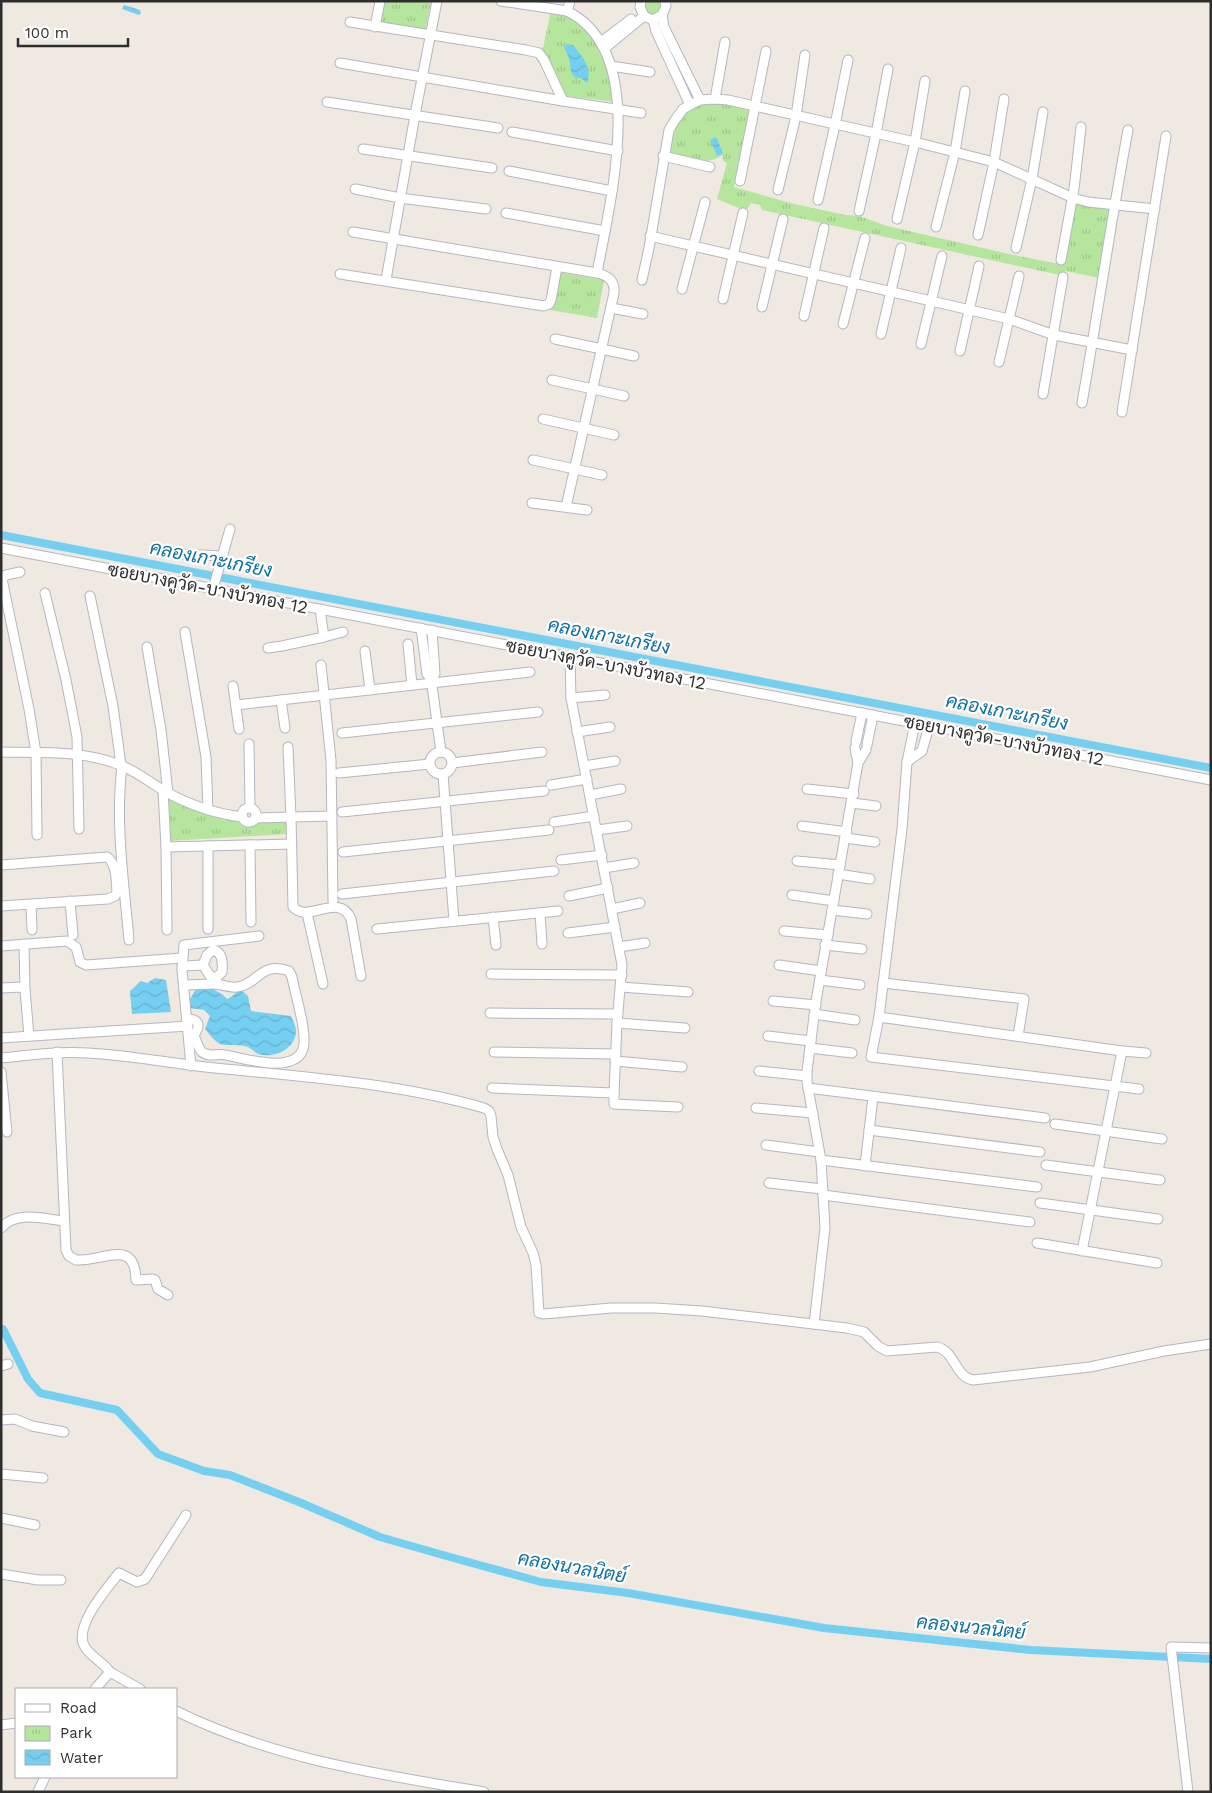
<svg xmlns="http://www.w3.org/2000/svg" width="1212" height="1793" viewBox="0 0 1212 1793" font-family="'Work Sans',Sarabun,sans-serif">
  <style>
    .park { fill: url(#park-tufts) }
    .water { fill: url(#water-waves) }
    .lines { fill: none; stroke-linecap: round; stroke-linejoin: round }
    .canal { stroke: #75cff0; stroke-width: 8 }
    .street-casing { stroke: #b4b7c1; stroke-width: 11 }
    .street { stroke: #fff; stroke-width: 9 }
    .labels { text-anchor: middle; dominant-baseline: central; stroke-width: 4.5; stroke-linejoin: round; paint-order: stroke }
    .street-label { font-size: 18px; fill: #2e2e2e; stroke: #fff }
    .water-label { font-size: 19px; font-style: italic; fill: #0d6fa3; stroke: #fff }
  </style>
  <defs>
    <pattern id="park-tufts" width="24" height="20" patternUnits="userSpaceOnUse" patternTransform="scale(1.25)"><rect width="24" height="20" fill="#b6e59e"/><path d="M3 7l-1-3M5 7V3M7 7l1-3M15 17l-1-3M17 17v-4M19 17l1-3" fill="none" stroke="#9dc588"/></pattern>
    <pattern id="water-waves" width="16" height="10" patternUnits="userSpaceOnUse" patternTransform="scale(1.25)"><rect width="16" height="10" fill="#75cff0"/><path d="M0 5q4-4 8 0t8 0" fill="none" stroke="#66b2ce"/></pattern>
  </defs>
  <rect width="100%" height="100%" fill="#efe9e1"/>
  <!-- park -->
  <g class="park">
    <polygon points="379,1 431,1 425,33 377,24"/>
    <polygon points="641,1 665,1 665,11 649,19"/>
    <polygon points="551,10 565,11 588,27 605,51 616,102 559,95 536,47 543,48"/>
    <path d="M715,102L733,105L752,112L734,187L794,204L846,215L859,216L887,226L1009,254L1054,263H1060L1074,202L1111,210L1099,278L1066,271L1064,276L762,210L760,205L751,203L747,209L739,208L717,199L727,163L723,161V155C705,166 689,160 670,155C675,122 680,108 715,102Z"/>
    <polygon points="557,272 604,280 597,318 550,310"/>
    <polygon points="167,795 246,822 252,821 256,817 287,817 287,834 169,841"/>
  </g>
  <!-- water -->
  <g class="water">
    <polygon points="124,5 140,10 141,13 139,15 122,9"/>
    <path d="M567,44L573,45C582,56 593,69 587,83L581,78H576C568,72 572,67 569,59C568,55 566,51 564,47Z"/>
    <polygon points="716,137 723,153 717,156 710,140"/>
    <polygon points="155,978 166,980 171,1012 132,1014 130,991 141,981 147,983"/>
    <path d="M208,986L223,995L227,999C233,997 235,992 241,990L248,996L251,1011L291,1016C293,1021 296,1026 296,1031C296,1049 274,1059 258,1054C254,1052 250,1047 245,1046C221,1042 223,1052 205,1029L210,1016L204,1010L190,1008V999L196,989Z"/>
  </g>
  <g class="lines">
    <!-- canal -->
    <g class="canal">
      <polyline points="1,535 1211,768"/>
      <polyline points="1,1329 3,1329 28,1379 40,1393 117,1410 158,1454 204,1471 230,1475 299,1502 380,1537 450,1557 541,1582 628,1593 824,1628 1031,1650 1211,1659"/>
    </g>
    <!-- street casing -->
    <g class="street-casing">
      <g id="street">
        <path d="M501,1L567,11C650,52 610,201 597,273"/>
        <polyline points="641,1 640,7 644,16 653,20 662,15 666,6 665,1"/>
        <polyline points="567,11 570,1"/>
        <polyline points="662,15 664,27 700,100"/>
        <polyline points="653,20 656,31 690,105"/>
        <polyline points="350,22 526,50 539,53 544,60 563,101"/>
        <polyline points="375,27 380,1"/>
        <polyline points="601,42 631,19"/>
        <polyline points="605,48 644,16"/>
        <polyline points="340,63 563,101 641,113"/>
        <polyline points="611,66 650,72"/>
        <polyline points="715,99 725,42"/>
        <polyline points="327,102 498,128"/>
        <polyline points="512,132 618,151"/>
        <polyline points="363,149 492,168"/>
        <polyline points="663,156 710,167"/>
        <polyline points="509,171 612,191"/>
        <polyline points="740,181 766,51"/>
        <polyline points="355,189 400,198 486,209"/>
        <polyline points="778,190 796,116 805,55"/>
        <polyline points="818,200 835,125 848,60"/>
        <polyline points="859,211 876,134 888,69"/>
        <polyline points="506,213 605,231"/>
        <polyline points="897,219 915,142 925,81"/>
        <polyline points="936,227 955,152 965,91"/>
        <path d="M353,232L597,273C609,276 615,281 614,293L566,507"/>
        <polyline points="978,235 994,162 1004,99"/>
        <polyline points="650,236 1009,319 1054,335 1132,350"/>
        <polyline points="1016,248 1032,179 1043,112"/>
        <polyline points="1061,260 1074,189 1081,127"/>
        <polyline points="340,274 544,306 549,304 551,300 557,267"/>
        <polyline points="386,280 415,115 437,1"/>
        <polyline points="642,280 649,248 669,130 675,120 683,109 690,105 700,100 715,99 728,100 915,142 994,162 1073,198 1088,202 1155,209"/>
        <polyline points="682,289 705,202"/>
        <polyline points="723,299 743,213"/>
        <polyline points="762,307 783,219"/>
        <polyline points="611,308 643,314"/>
        <polyline points="804,316 824,228"/>
        <polyline points="843,324 865,238"/>
        <polyline points="881,334 901,248"/>
        <polyline points="555,339 634,356"/>
        <polyline points="921,344 942,256"/>
        <polyline points="960,351 979,266"/>
        <polyline points="999,362 1019,276"/>
        <polyline points="552,380 624,396"/>
        <polyline points="1043,394 1063,277"/>
        <path d="M1082,403C1098,312 1111,221 1128,130"/>
        <polyline points="1122,412 1166,136"/>
        <polyline points="543,419 614,435"/>
        <polyline points="533,460 602,475"/>
        <polyline points="532,503 587,510"/>
        <polyline points="1,548 1211,780"/>
        <polyline points="180,554 222,556"/>
        <polyline points="20,572 6,575 2,579 29,709 36,753 37,835"/>
        <polyline points="213,589 230,529"/>
        <polyline points="45,593 66,680 77,737 79,829"/>
        <polyline points="90,596 113,706 121,765"/>
        <polyline points="421,628 427,674 431,678 441,752"/>
        <polyline points="185,632 206,757 208,810"/>
        <polyline points="324,637 343,632"/>
        <polyline points="408,644 412,685"/>
        <polyline points="147,647 161,730 168,793"/>
        <polyline points="268,648 282,646 324,637 320,609"/>
        <polyline points="365,651 370,690"/>
        <polyline points="321,665 331,760 333,901"/>
        <polyline points="431,678 435,674 432,630"/>
        <polyline points="233,686 239,729"/>
        <polyline points="571,698 605,695"/>
        <polyline points="281,700 285,728"/>
        <polyline points="236,705 530,672"/>
        <polyline points="915,723 907,762 922,751 929,726"/>
        <polyline points="577,732 610,727"/>
        <polyline points="342,733 538,712"/>
        <polyline points="856,742 862,713"/>
        <polyline points="249,744 250,808"/>
        <polyline points="867,745 873,715"/>
        <path d="M288,747L291,817L293,907C309,924 339,891 351,919L361,976"/>
        <polyline points="855,748 858,763"/>
        <circle cx="441" cy="763" r="11"/>
        <path d="M1,752C40,753 83,750 120,765C136,771 151,783 166,792C190,805 216,814 243,817"/>
        <polyline points="907,762 902,829 879,1017 871,1057 1139,1089"/>
        <polyline points="452,763 542,752"/>
        <path d="M122,766C115,823 124,883 129,940"/>
        <polyline points="584,766 615,761"/>
        <polyline points="339,773 430,764"/>
        <polyline points="443,774 454,921"/>
        <polyline points="551,785 587,779"/>
        <polyline points="807,789 854,794"/>
        <polyline points="163,790 166,847 167,930"/>
        <polyline points="590,795 621,789"/>
        <polyline points="852,803 876,806"/>
        <circle cx="249" cy="815" r="7"/>
        <polyline points="342,812 544,791"/>
        <polyline points="255,818 332,816"/>
        <polyline points="554,822 594,816"/>
        <polyline points="802,826 847,832"/>
        <polyline points="597,830 627,826"/>
        <polyline points="845,838 875,842"/>
        <polyline points="250,845 251,922"/>
        <polyline points="208,846 208,929"/>
        <polyline points="166,847 291,844"/>
        <polyline points="343,852 549,830"/>
        <polyline points="561,860 602,855"/>
        <polyline points="797,861 840,865"/>
        <path d="M1,865L107,857C117,864 116,881 117,892L115,896L108,899L1,906"/>
        <polyline points="604,868 634,863"/>
        <polyline points="838,874 870,879"/>
        <polyline points="342,894 554,871"/>
        <polyline points="792,895 834,901"/>
        <polyline points="569,896 608,888"/>
        <polyline points="70,901 73,935"/>
        <polyline points="31,905 32,930"/>
        <polyline points="612,909 640,903"/>
        <polyline points="832,910 867,914"/>
        <polyline points="307,913 323,984"/>
        <polyline points="540,913 542,944"/>
        <polyline points="493,917 496,945"/>
        <polyline points="377,929 558,911"/>
        <polyline points="784,931 828,935"/>
        <polyline points="568,933 615,927"/>
        <polyline points="24,944 25,990"/>
        <polyline points="825,945 862,949"/>
        <polyline points="1,946 67,941 76,947 80,962 86,965 182,958"/>
        <polyline points="619,947 645,943"/>
        <path d="M213,950C223,952 223,963 222,972L216,978L210,976L203,965L207,955Z"/>
        <polyline points="779,965 821,971"/>
        <polyline points="182,966 203,965"/>
        <polyline points="491,974 622,975"/>
        <polyline points="820,980 860,985"/>
        <polyline points="883,983 1024,999 1018,1036"/>
        <polyline points="184,985 216,984"/>
        <polyline points="621,987 688,992"/>
        <polyline points="1,988 22,987 25,990 29,1036"/>
        <polyline points="773,1001 816,1005"/>
        <polyline points="490,1013 618,1014"/>
        <polyline points="814,1014 855,1020"/>
        <polyline points="879,1017 1122,1051 1082,1251"/>
        <path d="M187,1019C199,1019 201,1025 194,1035C196,1040 198,1048 202,1052C210,1058 217,1053 225,1055C244,1058 294,1075 303,1049C308,1034 295,994 292,977L289,971C260,961 259,984 237,987C230,988 223,985 216,984V978"/>
        <polyline points="617,1023 685,1028"/>
        <polyline points="768,1036 811,1041"/>
        <polyline points="1,1038 188,1026"/>
        <polyline points="810,1048 852,1053"/>
        <polyline points="1122,1051 1146,1053"/>
        <path d="M57,1052L66,1250L69,1256L76,1260C103,1262 135,1237 136,1280L153,1279L155,1280L158,1289L168,1295"/>
        <polyline points="494,1052 616,1054"/>
        <path d="M1,1058C30,1055 59,1051 88,1053C130,1055 173,1064 215,1068C305,1077 397,1083 484,1108L489,1111L491,1116L493,1137L497,1149L508,1175L521,1227L533,1253L536,1265L539,1313L543,1314L611,1308H655L702,1311L847,1328L864,1332L878,1346L887,1351L937,1347C955,1351 955,1377 973,1380L1090,1367L1164,1351L1211,1344"/>
        <polyline points="615,1061 682,1067"/>
        <polyline points="191,1066 182,970 184,945 259,936"/>
        <polyline points="759,1071 807,1076"/>
        <polyline points="1,1072 7,1132"/>
        <polyline points="492,1088 614,1093 617,1023 622,965 571,698 570,657"/>
        <polyline points="808,1088 1045,1118"/>
        <polyline points="614,1093 614,1104 678,1107"/>
        <polyline points="756,1108 813,1113"/>
        <polyline points="1055,1124 1162,1139"/>
        <polyline points="869,1130 1040,1152"/>
        <polyline points="766,1145 819,1152"/>
        <polyline points="821,1160 1037,1187"/>
        <polyline points="1046,1165 1160,1180"/>
        <polyline points="865,1166 873,1097"/>
        <polyline points="769,1183 822,1189"/>
        <polyline points="823,1195 1030,1222"/>
        <polyline points="1040,1203 1158,1219"/>
        <path d="M1,1228C16,1210 44,1219 64,1221"/>
        <polyline points="1037,1243 1157,1263"/>
        <polyline points="814,1324 825,1228 821,1160 807,1082 807,1071 816,1001 858,763 866,750"/>
        <polyline points="1,1366 8,1364"/>
        <polyline points="1,1420 15,1419 32,1426 64,1432"/>
        <polyline points="1,1474 43,1478"/>
        <polyline points="1,1518 35,1525"/>
        <polyline points="1,1574 38,1580 61,1580"/>
        <path d="M110,1672C103,1662 91,1657 85,1647C72,1628 108,1587 119,1573L137,1582L145,1579L186,1515"/>
        <polyline points="95,1689 110,1672 140,1689"/>
        <path d="M176,1711C274,1759 377,1774 484,1792"/>
        <polyline points="1,1725 16,1723"/>
        <polyline points="38,1792 45,1777"/>
        <polyline points="1188,1792 1171,1647 1211,1648"/>
      </g>
    </g>
    <!-- street -->
    <use href="#street" class="street"/>
  </g>
  <g class="labels">
    <!-- street labels -->
    <g class="street-label">
      <text transform="translate(208 588) rotate(11)">ซอยบางคูวัด-บางบัวทอง 12</text>
      <text transform="translate(606 664) rotate(11)">ซอยบางคูวัด-บางบัวทอง 12</text>
      <text transform="translate(1004 740) rotate(11)">ซอยบางคูวัด-บางบัวทอง 12</text>
    </g>
    <!-- water labels -->
    <g class="water-label">
      <text transform="translate(211 559) rotate(11)">คลองเกาะเกรียง</text>
      <text transform="translate(609 636) rotate(11)">คลองเกาะเกรียง</text>
      <text transform="translate(1007 712) rotate(11)">คลองเกาะเกรียง</text>
      <text transform="translate(572 1567) rotate(10)">คลองนวลนิตย์</text>
      <text transform="translate(971 1627) rotate(6)">คลองนวลนิตย์</text>
    </g>
  </g>
  <!-- border -->
  <rect width="1212" height="1793" fill="none" stroke="#2e2e2e" stroke-width="5"/>
  <!-- legend -->
  <rect x="15" y="1688" width="162" height="90" fill="#ffffff" stroke="#ababab"/>
  <rect x="25" y="1704" width="25" height="8" fill="#ffffff" stroke="#ababab"/>
  <text x="60" y="1713" font-size="15" fill="#2e2e2e">Road</text>
  <rect x="25" y="1726" width="25" height="15" fill="url(#park-tufts)" stroke="#ababab"/>
  <text x="60" y="1738" font-size="15" fill="#2e2e2e">Park</text>
  <rect x="25" y="1750" width="25" height="15" fill="url(#water-waves)" stroke="#ababab"/>
  <text x="60" y="1763" font-size="15" fill="#2e2e2e">Water</text>
  <!-- scale -->
  <path d="M18 38v8h110v-8" fill="none" stroke="#2e2e2e" stroke-width="2.5"/>
  <text x="25" y="38" font-size="15" fill="#2e2e2e" stroke="#ffffff" stroke-width="4" paint-order="stroke">100 m</text>
</svg>
